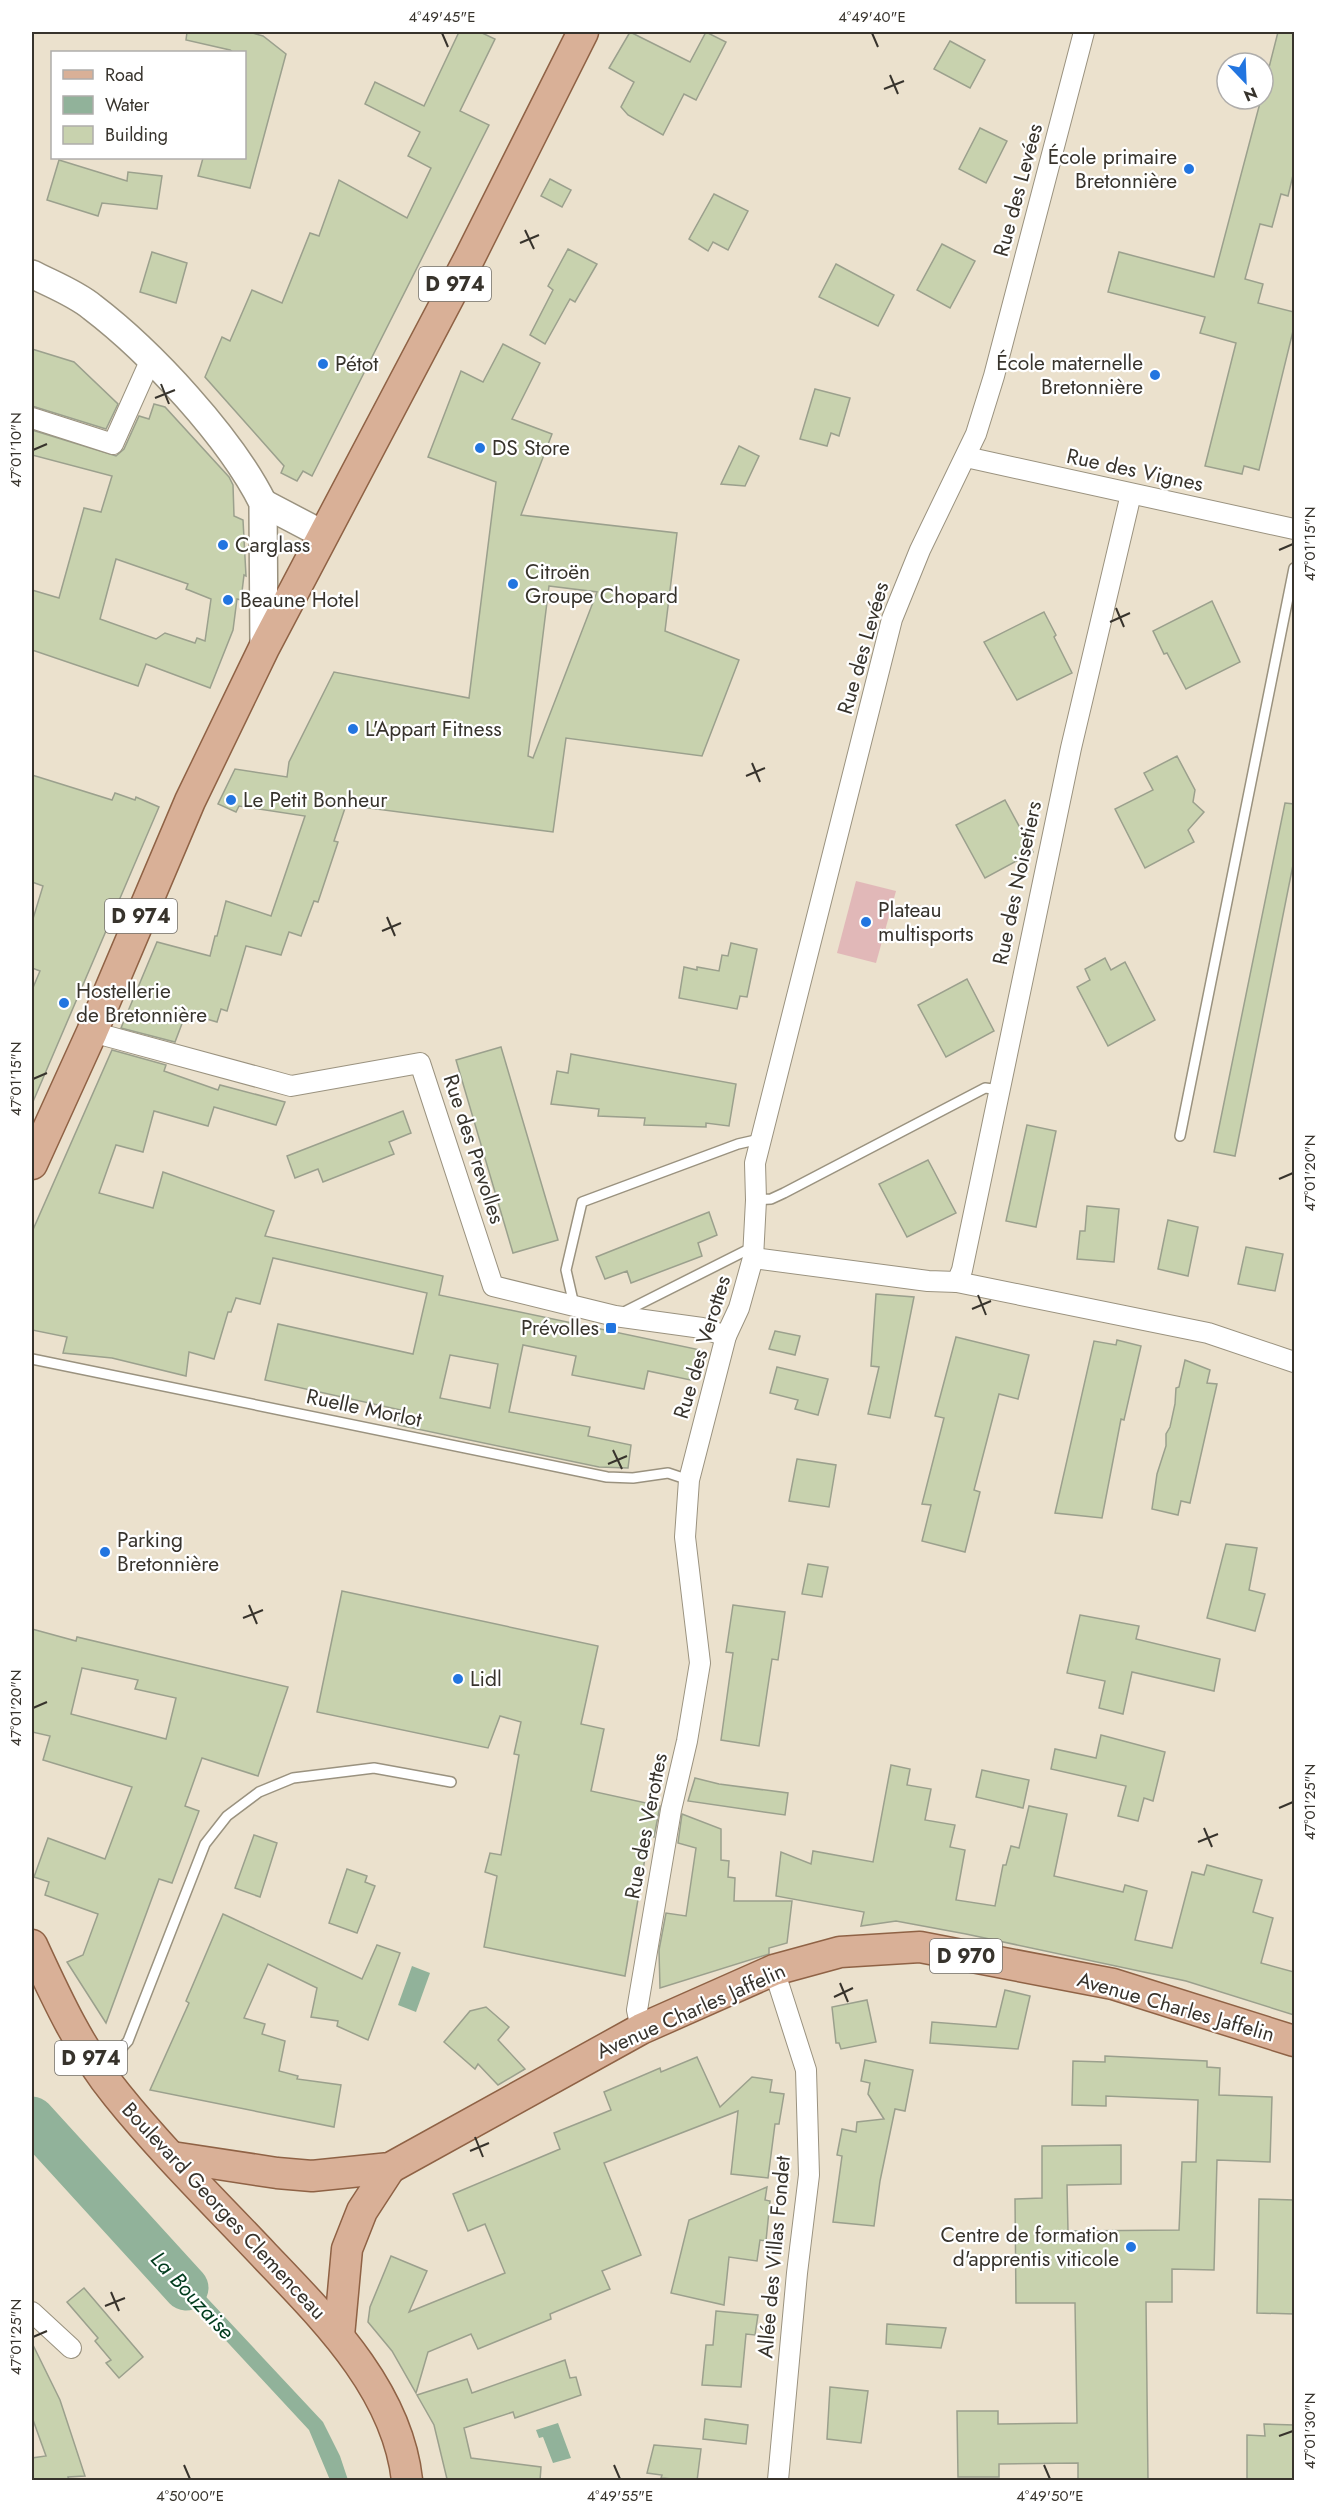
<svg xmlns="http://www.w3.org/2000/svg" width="1326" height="2512" viewBox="0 0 1326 2512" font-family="Jost,sans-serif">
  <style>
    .green { fill: #e1b8b8 }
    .water { fill: #91b29a }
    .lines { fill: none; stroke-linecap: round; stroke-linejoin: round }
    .river { stroke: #91b29a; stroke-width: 45 }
    .building { fill: #c8d2ae; stroke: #9ba08d; stroke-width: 1.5; fill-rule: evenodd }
    .service-casing { stroke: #9a927f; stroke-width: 12 }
    .minor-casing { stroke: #9a927f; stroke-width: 22 }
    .secondary-casing { stroke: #9a927f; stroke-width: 30 }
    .primary-casing { stroke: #8f6245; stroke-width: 33 }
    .service { stroke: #fff; stroke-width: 9 }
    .minor { stroke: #fff; stroke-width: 20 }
    .secondary { stroke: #fff; stroke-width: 27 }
    .primary { stroke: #d9b097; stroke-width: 30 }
    .ticks { fill: none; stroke: #37332c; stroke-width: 2 }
    .poi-dot { fill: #2275e0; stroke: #fff; stroke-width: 2 }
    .labels { text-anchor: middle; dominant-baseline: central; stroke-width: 4.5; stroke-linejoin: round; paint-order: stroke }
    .shield { fill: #fff; stroke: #73706b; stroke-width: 1.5 }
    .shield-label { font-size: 20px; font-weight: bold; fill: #37332c }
    .poi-label { font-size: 21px; fill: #37332c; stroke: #fff; text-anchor: start }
    .street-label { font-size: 21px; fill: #37332c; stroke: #fff }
    .water-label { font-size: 22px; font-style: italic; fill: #003b1d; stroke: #fff }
    .neatline { fill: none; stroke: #37332c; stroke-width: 2 }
    .ticks-label { font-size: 15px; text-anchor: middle; fill: #37332c }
  </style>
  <rect width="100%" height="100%" fill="#ebe1cd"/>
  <!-- green -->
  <polygon class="green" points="856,881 896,891 876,963 837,953"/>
  <!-- water -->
  <g class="water">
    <polygon points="412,1966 430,1973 416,2012 398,2005"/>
    <polygon points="32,2107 140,2227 129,2237 32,2130"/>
    <polygon points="151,2238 323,2422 340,2456 348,2480 330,2480 309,2430 140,2248"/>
    <polygon points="558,2423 571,2458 553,2463 543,2437 539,2438 536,2430"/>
  </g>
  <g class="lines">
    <!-- river -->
    <polyline class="river" points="32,2119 186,2288"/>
  </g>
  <!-- building -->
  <g class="building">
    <polygon points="187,32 249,32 263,36 286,54 250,188 198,176 203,158 244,158 244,52 233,52 230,50 186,40"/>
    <polygon points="459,32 480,32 495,39 460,111 489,125 312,476 303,471 297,481 281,473 284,466 205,377 222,337 230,341 252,290 282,303 310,233 319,236 339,180 407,218 431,168 408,156 420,132 365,104 375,82 424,106"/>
    <polygon points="630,32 690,62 706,32 726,42 696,100 684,94 663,135 628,115 621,107 634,82 609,68"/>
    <polygon points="1278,32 1294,32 1294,171 1288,196 1281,194 1272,227 1260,224 1245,279 1263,284 1258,303 1294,312 1294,327 1259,470 1244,466 1242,474 1205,466 1236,343 1200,333 1205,317 1108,292 1119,252 1214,277 1261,99 1263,99 1263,91"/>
    <polygon points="950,41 985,60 970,88 934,69"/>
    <polygon points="980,128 1007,141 986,183 959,169"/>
    <polygon points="59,160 127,181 128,172 162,176 157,209 102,203 98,216 47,200"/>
    <polygon points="550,179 571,190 562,207 541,196"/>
    <polygon points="714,194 748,211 728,250 713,242 708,251 689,239"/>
    <polygon points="942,244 975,261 950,308 917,290"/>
    <polygon points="568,249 597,264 575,302 570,299 545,344 530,335 553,290 548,286"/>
    <polygon points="152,252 187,263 176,303 140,292"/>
    <polygon points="836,264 894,295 878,326 819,297"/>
    <path d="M503,344L540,363L512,419L552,434L521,515L677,533L665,631L739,660L702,756L566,738L553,832L346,805L334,841L338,842L318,902L314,901L301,936L289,932L281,955L246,946L227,1011L221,1009L217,1022L186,1013L175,1042L121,1028L157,942L210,956L215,936H217L226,901L271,916L305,816L239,806L236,812L218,804L235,769L287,777L289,762L334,672L469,698L496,482L428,457L461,371L483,382ZM549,586L597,592L533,758L528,756Z"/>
    <polygon points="32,349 74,362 118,404 106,429 32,406"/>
    <polygon points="815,389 850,398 839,436 831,433 827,446 800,439"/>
    <path d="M154,404L165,407L229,477L233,485L234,516L243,520L246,576L244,575L241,600L237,599L233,630L210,688L146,664L138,686L32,650V590L59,598L84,508L101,512L112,476L32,455V430L116,456L124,449L139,416L149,419ZM116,559L188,584L186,589L211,599L205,641L197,638L195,643L165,633L156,639L100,619Z"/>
    <polygon points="739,446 759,456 745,486 721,484"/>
    <polygon points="1212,601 1240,662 1186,689 1167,653 1164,654 1153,631"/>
    <polygon points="1044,612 1056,635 1054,637 1072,673 1017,700 984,642"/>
    <polygon points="1177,756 1195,790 1193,802 1204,812 1188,830 1194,842 1145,868 1115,809 1153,790 1144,773"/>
    <polygon points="32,775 112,800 115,793 135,800 136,797 159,807 32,1104 32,990 40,971 32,968 32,922 43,886 32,882"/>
    <polygon points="1005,800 1033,852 985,878 956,825"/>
    <polygon points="1285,803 1294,804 1294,860 1235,1156 1214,1152"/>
    <polygon points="731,943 757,949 747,997 740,996 737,1009 679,998 684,967 697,970 697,967 719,971 722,955 728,956"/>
    <polygon points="1105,958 1111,970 1125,962 1155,1020 1108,1046 1077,987 1090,980 1085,969"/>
    <polygon points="967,979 994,1031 946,1057 918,1005"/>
    <polygon points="501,1047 558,1240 513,1253 456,1060"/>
    <path d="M112,1050L166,1065L164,1071L218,1090L220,1085L285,1102L276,1125L214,1107L208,1126L154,1111L143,1152L116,1145L99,1193L153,1208L163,1172L274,1211L265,1236L443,1276L439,1295L705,1351L695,1381L648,1371L644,1389L572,1375L576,1356L523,1345L509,1412L590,1427L588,1436L631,1445L628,1468L599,1467L398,1425L401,1410L265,1380L278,1324L413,1354L427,1293L273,1258L260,1304L236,1298L231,1312H228L214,1359L189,1352L186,1376L112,1358L63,1353L67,1337L32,1330V1232ZM450,1355L498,1364L490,1408L440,1398Z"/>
    <polygon points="571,1054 736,1084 729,1126 706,1123 706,1127 644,1125 645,1118 598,1116 599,1109 551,1104 557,1071 568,1073"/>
    <polygon points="403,1111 411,1133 389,1142 394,1154 323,1182 318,1169 295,1178 287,1156"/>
    <polygon points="1027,1125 1056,1131 1036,1227 1006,1221"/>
    <polygon points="928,1160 956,1213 907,1237 879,1184"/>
    <polygon points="1087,1206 1119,1209 1114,1262 1077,1259 1080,1231 1085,1231"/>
    <polygon points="709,1212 717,1235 698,1243 702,1256 631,1283 627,1271 605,1279 596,1257"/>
    <polygon points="1168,1220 1198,1227 1188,1276 1158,1269"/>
    <polygon points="1246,1247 1283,1254 1275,1291 1238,1284"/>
    <polygon points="876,1294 914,1297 890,1418 868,1414 879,1367 871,1366"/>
    <polygon points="775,1331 800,1336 795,1355 769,1349"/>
    <polygon points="956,1337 1029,1355 1018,1399 999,1394 974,1490 980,1492 965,1552 922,1541 931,1505 922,1504 944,1418 935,1416"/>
    <polygon points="1117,1340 1141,1346 1124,1420 1121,1419 1102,1518 1055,1513 1094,1341 1116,1345"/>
    <polygon points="1185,1360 1210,1370 1207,1383 1217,1384 1190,1503 1181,1501 1178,1515 1152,1509 1157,1474 1166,1446 1166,1434 1170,1427 1175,1404 1176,1388 1179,1387"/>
    <polygon points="777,1367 828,1379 818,1415 795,1409 798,1400 770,1393"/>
    <polygon points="797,1459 836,1465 829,1507 789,1501"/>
    <polygon points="1226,1544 1257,1548 1249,1590 1265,1594 1255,1631 1207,1618"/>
    <polygon points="808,1564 828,1567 822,1597 802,1594"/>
    <polygon points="342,1591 598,1646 581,1724 604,1729 591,1791 660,1806 654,1837 651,1836 647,1858 645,1858 625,1976 484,1947 497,1876 485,1872 490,1853 501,1855 519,1755 514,1754 521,1722 500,1716 488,1748 317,1712"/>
    <polygon points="733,1605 785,1612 778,1660 772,1659 759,1746 721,1740 733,1653 726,1652"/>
    <polygon points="1080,1615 1139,1626 1136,1639 1220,1659 1214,1691 1132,1672 1123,1714 1099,1708 1105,1681 1067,1673"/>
    <path d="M32,1629L76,1641L77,1637L288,1687L258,1776L202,1758L185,1806L199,1811L172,1883L159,1879L106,2023L67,1962L83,1955L98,1914L45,1895L49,1882L34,1877L48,1838L105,1859L132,1787L43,1760L50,1736L32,1732ZM82,1668L138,1680L135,1689L176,1698L166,1739L71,1714Z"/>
    <polygon points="1101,1735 1165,1752 1153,1801 1144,1798 1138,1821 1118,1816 1126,1786 1051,1769 1055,1749 1096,1758"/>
    <polygon points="891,1765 910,1769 907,1785 931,1789 925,1820 955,1825 950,1847 965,1850 956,1900 995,1906 1003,1865 1006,1865 1011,1846 1019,1848 1029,1806 1067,1814 1054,1876 1123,1892 1125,1885 1147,1891 1135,1940 1172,1948 1192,1872 1204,1875 1207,1865 1262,1880 1253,1912 1273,1918 1261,1963 1294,1972 1294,2015 1186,1981 966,1934 896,1921 861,1926 864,1912 776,1896 781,1852 811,1864 813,1851 873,1862"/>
    <polygon points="982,1770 1029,1780 1023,1808 976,1797"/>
    <polygon points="695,1778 719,1784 788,1793 785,1815 688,1801"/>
    <polygon points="682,1814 721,1829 721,1860 729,1861 728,1877 735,1878 734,1901 792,1901 787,1943 769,1948 769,1954 660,1988 659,1950 666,1913 686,1916 696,1848 678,1843"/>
    <polygon points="254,1835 277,1843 260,1897 235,1888"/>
    <polygon points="347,1869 367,1876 365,1882 375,1886 357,1933 329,1923"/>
    <polygon points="223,1914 362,1979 377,1945 400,1953 368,2040 337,2026 338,2021 311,2017 317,1988 268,1964 244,2018 265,2024 262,2034 285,2041 279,2071 298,2076 297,2079 341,2085 334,2127 150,2090 189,2003 186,2001"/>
    <polygon points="1005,1990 1030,1996 1018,2049 930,2043 932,2022 996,2027"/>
    <polygon points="867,2000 876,2042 841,2049 839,2043 836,2043 832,2007"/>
    <polygon points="486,2007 509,2027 498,2040 525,2069 498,2085 478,2064 475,2069 444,2042 470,2011"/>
    <polygon points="1105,2056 1207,2061 1207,2067 1220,2068 1219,2095 1272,2097 1270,2162 1217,2160 1214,2270 1172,2269 1172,2302 1146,2302 1148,2481 1078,2481 1078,2463 999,2464 999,2477 958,2477 957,2411 998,2411 998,2424 1077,2423 1075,2303 1016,2303 1015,2199 1042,2198 1042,2146 1121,2145 1121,2184 1067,2185 1068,2231 1179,2230 1182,2162 1196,2162 1198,2100 1106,2096 1106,2106 1072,2105 1073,2061 1105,2062"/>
    <polygon points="697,2057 720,2107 752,2077 772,2080 770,2092 784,2094 779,2124 775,2124 768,2178 731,2174 738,2111 604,2163 641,2255 602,2271 610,2289 550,2314 551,2319 478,2349 471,2334 428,2352 416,2393 392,2351 368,2322 370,2307 391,2256 427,2271 409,2312 505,2273 485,2224 468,2231 453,2194 560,2149 554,2133 611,2110 604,2092 660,2068 661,2072"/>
    <polygon points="865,2060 913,2070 905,2111 895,2109 880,2181 874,2226 833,2222 842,2156 837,2155 842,2129 856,2132 857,2122 884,2119 868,2094 870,2083 861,2081"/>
    <polygon points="767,2187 765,2200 770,2201 766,2241 760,2240 757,2261 729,2257 724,2305 671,2293 689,2220"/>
    <polygon points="1259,2199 1294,2200 1294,2314 1257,2313"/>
    <polygon points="84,2288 143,2357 119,2378 106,2363 111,2360 95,2341 98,2338 67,2302"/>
    <polygon points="716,2311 758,2315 755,2335 746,2334 741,2387 702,2385 706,2345 713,2345"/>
    <polygon points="887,2324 946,2328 941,2348 886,2344"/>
    <polygon points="32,2343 60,2400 85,2476 68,2477 69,2481 32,2481 32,2458 46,2456 32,2417"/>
    <polygon points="565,2360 570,2378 576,2377 581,2395 515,2418 513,2412 464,2428 471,2458 541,2467 540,2481 447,2479 434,2425 417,2395 467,2379 472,2393"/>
    <polygon points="830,2387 868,2391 861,2443 827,2439"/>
    <polygon points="705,2419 748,2425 746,2444 703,2439"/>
    <polygon points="1264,2424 1294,2425 1294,2481 1247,2481 1247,2435 1265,2436"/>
    <polygon points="654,2445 701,2449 697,2481 661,2478 662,2475 647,2473"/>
  </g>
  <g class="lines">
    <!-- service casing -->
    <g class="service-casing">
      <g id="service">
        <polyline points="1180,1136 1294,568"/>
        <polyline points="756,1200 771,1199 784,1193 985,1088 1001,1090"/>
        <polyline points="574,1305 566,1270 582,1202 738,1144 760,1139"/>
        <polyline points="620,1314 753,1247"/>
        <polyline points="32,1359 607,1477 633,1478 668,1473 689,1480"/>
        <polyline points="102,2070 128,2041 205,1844 227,1816 259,1792 293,1778 374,1768 451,1782"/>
      </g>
    </g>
    <!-- minor casing -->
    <g class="minor-casing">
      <g id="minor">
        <polyline points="32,418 113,444 151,359"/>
        <polyline points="966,457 1294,529"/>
        <polyline points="92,1032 291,1086 420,1063 493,1286 615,1316 702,1328 726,1336"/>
        <polyline points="753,1258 928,1281 957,1282 1208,1333 1294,1362"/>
        <polyline points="957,1282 962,1270 1071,748 1131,494"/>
        <polyline points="774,1970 806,2070 809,2175 797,2273 778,2480"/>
        <polyline points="641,2029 637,2010 671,1810 687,1741 700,1663 685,1537 689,1480 726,1336 739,1308 753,1258 756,1200 755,1163 892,619 920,550 976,434 994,376 1084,32"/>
        <polyline points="32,2312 71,2348"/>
      </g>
    </g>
    <!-- secondary casing -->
    <g class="secondary-casing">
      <g id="secondary">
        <path d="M32,274C51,284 75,293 92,307C151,352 230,437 263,503L264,648"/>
        <polyline points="263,503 324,535"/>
      </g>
    </g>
    <!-- primary casing -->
    <g class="primary-casing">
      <g id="primary">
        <polyline points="32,1164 92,1032 190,801 264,648 470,257 583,32"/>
        <path d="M32,1945C56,1997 80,2050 117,2095C162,2151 214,2202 264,2255C324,2318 397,2389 407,2480"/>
        <polyline points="172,2157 277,2173 312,2176 390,2168 641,2029 774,1970 840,1952 920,1947 1113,1984 1294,2041"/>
        <polyline points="339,2336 347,2249 362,2211 390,2168"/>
      </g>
    </g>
    <!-- service -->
    <use href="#service" class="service"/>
    <!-- minor -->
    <use href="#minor" class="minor"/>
    <!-- secondary -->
    <use href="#secondary" class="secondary"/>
    <!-- primary -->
    <use href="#primary" class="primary"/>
  </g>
  <!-- ticks -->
  <path class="ticks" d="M442,33L448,47M872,33L878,47M890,75L898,94M884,89L904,81M525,230L534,249M520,243L539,235M161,384L169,404M155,398L175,390M33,450L47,444M1279,550L1293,544M1116,608L1124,627M1110,622L1130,613M752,763L760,782M746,776L765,768M387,917L395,936M382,931L401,923M33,1079L47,1073M1279,1179L1293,1173M978,1295L986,1315M972,1309L991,1301M613,1450L622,1469M608,1464L627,1456M249,1605L257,1624M243,1618L263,1610M33,1708L47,1702M1279,1808L1293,1802M1204,1828L1212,1847M1198,1842L1218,1834M840,1983L848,2002M834,1997L853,1988M475,2137L483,2157M470,2151L489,2143M111,2292L119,2311M105,2306L125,2298M33,2337L47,2331M1279,2436L1293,2431M184,2465L190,2479M614,2465L620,2479M1044,2465L1050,2479"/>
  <!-- markers -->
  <g class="poi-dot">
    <circle cx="1189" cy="169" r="6"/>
    <circle cx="323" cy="364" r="6"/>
    <circle cx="1155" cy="375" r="6"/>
    <circle cx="480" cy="448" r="6"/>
    <circle cx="223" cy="545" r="6"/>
    <circle cx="513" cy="584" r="6"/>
    <circle cx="228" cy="600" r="6"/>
    <circle cx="353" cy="729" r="6"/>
    <circle cx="231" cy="800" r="6"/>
    <circle cx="866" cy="922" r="6"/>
    <circle cx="64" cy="1003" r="6"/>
    <rect x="605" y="1322" width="12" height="12" rx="3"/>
    <circle cx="105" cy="1552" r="6"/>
    <circle cx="458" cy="1679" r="6"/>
    <circle cx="1131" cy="2247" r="6"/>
  </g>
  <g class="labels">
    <!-- shield labels -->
    <g class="shield">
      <rect x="419" y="267" width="72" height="34" rx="4.5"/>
      <rect x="105" y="899" width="72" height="34" rx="4.5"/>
      <rect x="930" y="1939" width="72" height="34" rx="4.5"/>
      <rect x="55" y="2041" width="72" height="34" rx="4.5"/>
    </g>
    <g class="shield-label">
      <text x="455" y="284">D 974</text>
      <text x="141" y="916">D 974</text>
      <text x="966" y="1956">D 970</text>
      <text x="91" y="2058">D 974</text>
    </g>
    <!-- poi labels -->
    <g class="poi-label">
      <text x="1177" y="157" text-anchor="end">École primaire<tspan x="1177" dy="24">Bretonnière</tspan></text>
      <text x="1143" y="363" text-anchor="end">École maternelle<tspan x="1143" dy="24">Bretonnière</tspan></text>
      <text x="335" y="364">Pétot</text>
      <text x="492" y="448">DS Store</text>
      <text x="235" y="545">Carglass</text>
      <text x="525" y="572">Citroën<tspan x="525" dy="24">Groupe Chopard</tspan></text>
      <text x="240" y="600">Beaune Hotel</text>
      <text x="365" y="729">L'Appart Fitness</text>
      <text x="243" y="800">Le Petit Bonheur</text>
      <text x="878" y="910">Plateau<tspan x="878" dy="24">multisports</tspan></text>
      <text x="76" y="991">Hostellerie<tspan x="76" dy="24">de Bretonnière</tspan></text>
      <text x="599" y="1328" text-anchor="end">Prévolles</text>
      <text x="117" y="1540">Parking<tspan x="117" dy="24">Bretonnière</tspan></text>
      <text x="470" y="1679">Lidl</text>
      <text x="1119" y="2235" text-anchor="end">Centre de formation<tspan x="1119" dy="24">d'apprentis viticole</tspan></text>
    </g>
    <!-- street labels -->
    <g class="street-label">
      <text transform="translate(1018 190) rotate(-75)">Rue des Levées</text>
      <text transform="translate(1135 470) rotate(12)">Rue des Vignes</text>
      <text transform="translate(863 648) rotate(-74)">Rue des Levées</text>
      <text transform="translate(1017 883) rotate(-78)">Rue des Noisetiers</text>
      <text transform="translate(474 1149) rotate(72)">Rue des Prevolles</text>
      <text transform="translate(702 1347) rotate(-73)">Rue des Verottes</text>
      <text transform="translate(364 1408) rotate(12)">Ruelle Morlot</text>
      <text transform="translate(646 1826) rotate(-79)">Rue des Verottes</text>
      <text transform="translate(1176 2007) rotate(16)">Avenue Charles Jaffelin</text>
      <text transform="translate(691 2011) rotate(-24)">Avenue Charles Jaffelin</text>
      <text transform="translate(224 2211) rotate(47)">Boulevard Georges Clemenceau</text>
      <text transform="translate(774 2257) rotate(-85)">Allée des Villas Fondet</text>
    </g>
    <!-- water labels -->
    <g class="water-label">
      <text transform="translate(193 2295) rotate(47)">La Bouzaise</text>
    </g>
  </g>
  <!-- border -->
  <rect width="1326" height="2512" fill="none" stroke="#ffffff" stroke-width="66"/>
  <!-- legend -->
  <rect x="51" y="51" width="195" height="108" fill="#ffffff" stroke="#afadab" stroke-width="1.5"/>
  <rect x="63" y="70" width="30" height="9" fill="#d9b097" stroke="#afadab" stroke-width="1.5"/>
  <text x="105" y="81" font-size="18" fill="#37332c">Road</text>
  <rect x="63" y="96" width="30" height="18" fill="#91b29a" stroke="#afadab" stroke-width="1.5"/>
  <text x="105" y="111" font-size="18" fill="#37332c">Water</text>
  <rect x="63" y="126" width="30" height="18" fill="#c8d2ae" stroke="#afadab" stroke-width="1.5"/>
  <text x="105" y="141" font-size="18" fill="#37332c">Building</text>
  <!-- north arrow -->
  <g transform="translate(1245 81) rotate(157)"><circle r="28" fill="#ffffff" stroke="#afadab" stroke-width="1.5"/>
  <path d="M0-4.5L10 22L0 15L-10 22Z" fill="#2275e0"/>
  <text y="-9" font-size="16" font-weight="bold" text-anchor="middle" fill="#37332c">N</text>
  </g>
  <rect x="33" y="33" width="1260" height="2446" class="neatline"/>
  <g class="ticks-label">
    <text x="442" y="22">4°49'45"E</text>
    <text x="872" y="22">4°49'40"E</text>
    <text transform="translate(16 450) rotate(-90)" y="5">47°01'10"N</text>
    <text transform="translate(1310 544) rotate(-90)" y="5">47°01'15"N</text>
    <text transform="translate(16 1079) rotate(-90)" y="5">47°01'15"N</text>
    <text transform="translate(1310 1173) rotate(-90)" y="5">47°01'20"N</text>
    <text transform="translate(16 1708) rotate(-90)" y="5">47°01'20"N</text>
    <text transform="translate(1310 1802) rotate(-90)" y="5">47°01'25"N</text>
    <text transform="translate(16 2337) rotate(-90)" y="5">47°01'25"N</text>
    <text transform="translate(1310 2431) rotate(-90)" y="5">47°01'30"N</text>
    <text x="190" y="2501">4°50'00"E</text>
    <text x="620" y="2501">4°49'55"E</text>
    <text x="1050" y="2501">4°49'50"E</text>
  </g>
</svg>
